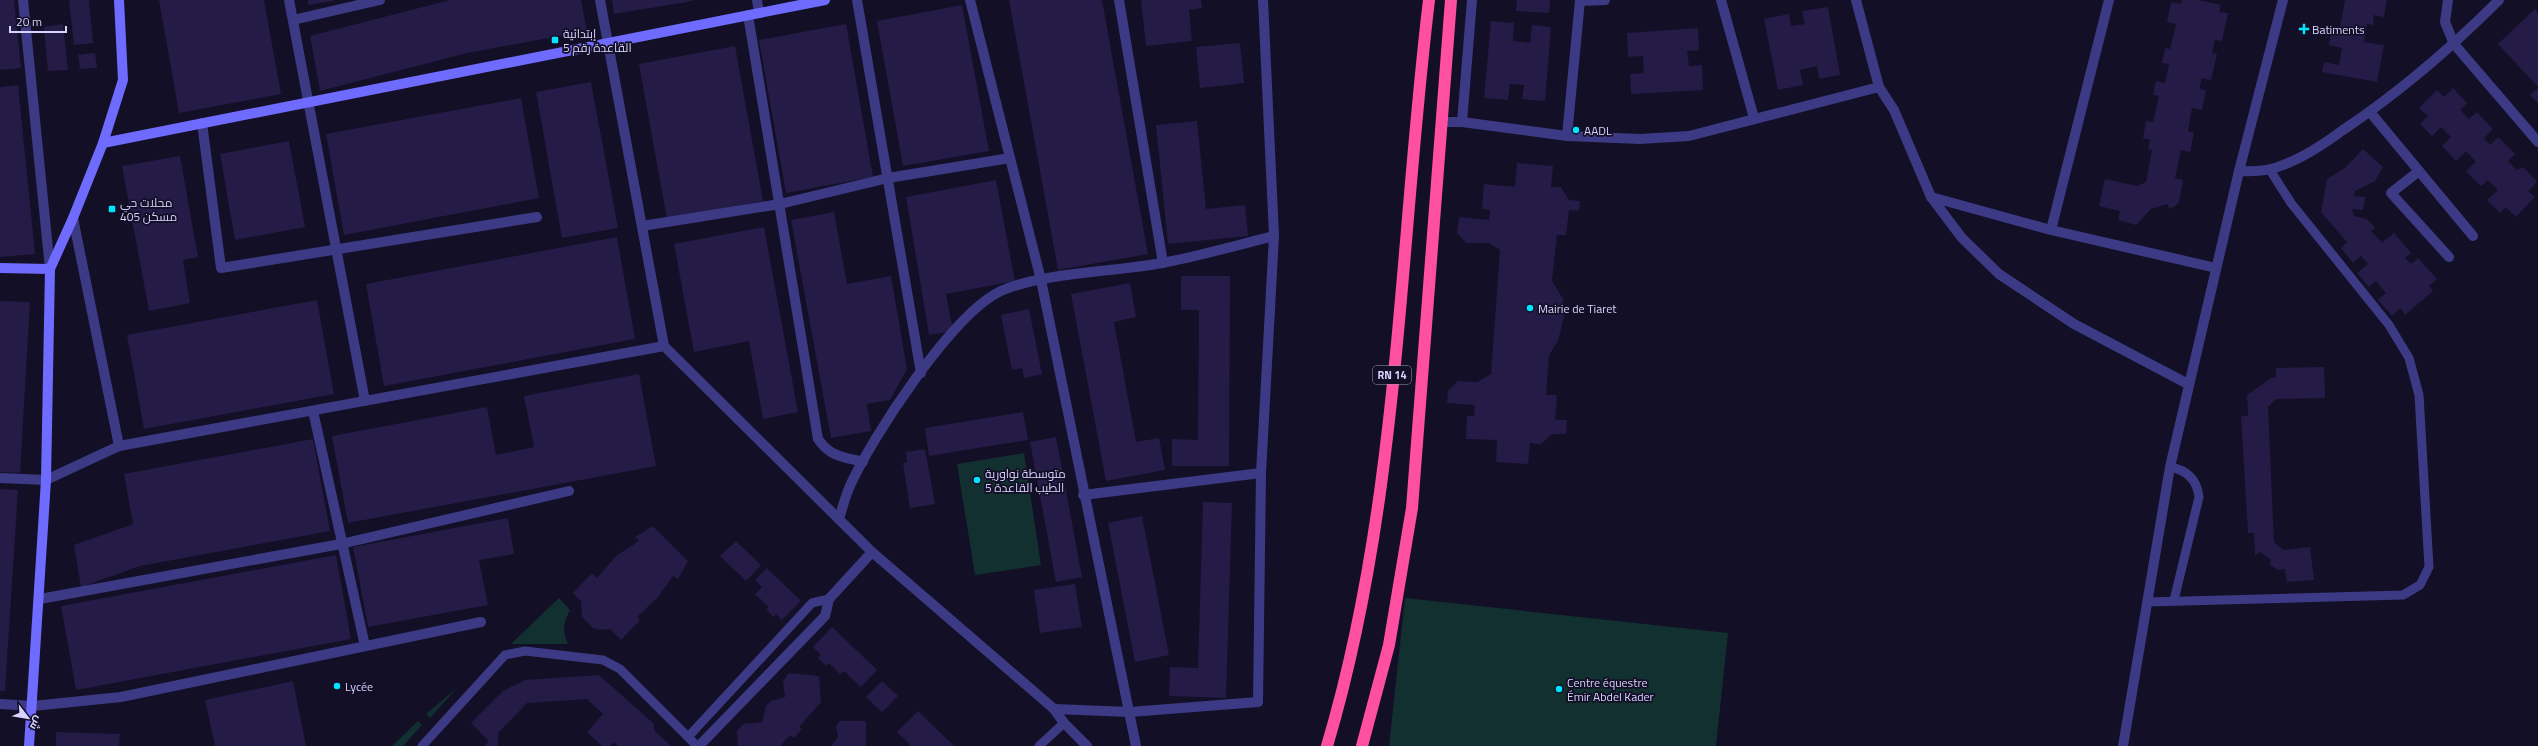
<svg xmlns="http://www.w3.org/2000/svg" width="2538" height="746" viewBox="0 0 2538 746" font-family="'Titillium Web',Cairo,sans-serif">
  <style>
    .green { fill: #12302f }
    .building { fill: #241b47 }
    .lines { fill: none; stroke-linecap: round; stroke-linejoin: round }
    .lane { stroke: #3d3a85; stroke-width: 9 }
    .street { stroke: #3d3a85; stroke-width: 10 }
    .secondary { stroke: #6f6bff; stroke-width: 10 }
    .highway { stroke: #ff4fa3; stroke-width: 12 }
    .poi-dot { fill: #00e5ff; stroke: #130f26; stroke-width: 1.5 }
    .labels { text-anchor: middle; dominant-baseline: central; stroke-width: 3.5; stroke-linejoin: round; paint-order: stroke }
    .shield { fill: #130f26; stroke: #9e99be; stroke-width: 1 }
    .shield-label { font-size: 11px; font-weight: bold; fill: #d9d4ff }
    .poi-label { font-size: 12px; fill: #d9d4ff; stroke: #130f26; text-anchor: start }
  </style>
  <rect width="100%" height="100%" fill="#130f26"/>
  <!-- green -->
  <g class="green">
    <polygon points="1024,453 1041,565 975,575 957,464"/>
    <path d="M559,598L570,610C563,623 562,631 568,644H511Z"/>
    <polygon points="1405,598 1728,633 1716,746 1389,746"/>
    <polygon points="457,688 430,718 426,714"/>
    <polygon points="418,721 422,725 403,746 392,746"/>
  </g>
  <!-- building -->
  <g class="building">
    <polygon points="0,0 14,0 21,68 0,70"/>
    <polygon points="69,0 89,0 93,43 74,45"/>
    <polygon points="159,0 264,0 281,94 179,113"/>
    <polygon points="308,0 333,0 333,1 308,5"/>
    <polygon points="450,0 581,0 587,31 467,53 320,91 310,36"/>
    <polygon points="612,0 693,0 693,1 614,14"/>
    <polygon points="1009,0 1102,0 1148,254 1058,270"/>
    <polygon points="1141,0 1201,0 1202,8 1189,10 1192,41 1146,46"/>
    <polygon points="1517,0 1550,0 1549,13 1516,11"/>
    <polygon points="2182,0 2198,0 2221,5 2219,12 2228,13 2222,41 2215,40 2212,53 2217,54 2211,80 2202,78 2199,89 2206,90 2202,110 2192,108 2188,131 2194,133 2190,152 2181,150 2175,178 2183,180 2179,203 2170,209 2167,204 2151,209 2136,225 2118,220 2120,211 2099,206 2105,179 2137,186 2146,182 2152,150 2148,149 2150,140 2143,138 2146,121 2153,122 2159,96 2153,95 2156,81 2165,83 2169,64 2162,63 2165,48 2170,49 2176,24 2167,22 2171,2 2181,4"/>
    <polygon points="2345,0 2387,0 2384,17 2374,15 2373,25 2367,24 2364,42 2384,45 2377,82 2322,72 2324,62 2339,65 2342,48 2329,45 2331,31 2339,33"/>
    <polygon points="962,5 989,151 903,166 877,21"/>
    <polygon points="1828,7 1840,75 1819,79 1817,66 1800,70 1803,85 1778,90 1764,19 1789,14 1791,26 1805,24 1802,11"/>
    <polygon points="2535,9 2538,13 2538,87 2498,44"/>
    <polygon points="1491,21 1514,23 1513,41 1530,43 1532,25 1551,27 1545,101 1522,99 1524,85 1510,84 1508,100 1484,98"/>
    <polygon points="63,24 68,70 48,71 44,27"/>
    <polygon points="846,24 873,177 786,193 759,40"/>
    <polygon points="1698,28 1699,50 1687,51 1689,66 1702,65 1703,90 1631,94 1630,74 1644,73 1643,56 1628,57 1627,33"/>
    <polygon points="1240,43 1244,83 1200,88 1196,47"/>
    <polygon points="735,46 763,201 667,219 639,64"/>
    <polygon points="95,53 97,68 80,69 78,55"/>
    <polygon points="591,82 618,228 562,238 536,92"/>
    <polygon points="18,85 35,254 0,257 0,87"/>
    <polygon points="2453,88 2467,103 2460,110 2469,119 2477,112 2493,129 2484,138 2490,145 2498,137 2515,154 2508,161 2517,170 2523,167 2537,182 2528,191 2535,197 2516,217 2506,207 2500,213 2487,200 2498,190 2488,180 2481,186 2466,171 2476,162 2466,151 2456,161 2442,146 2451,137 2441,127 2432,136 2420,124 2428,116 2419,108 2437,90 2444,97"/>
    <polygon points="2538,88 2538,103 2530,95"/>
    <polygon points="521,98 539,198 344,235 326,134"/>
    <polygon points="1197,121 1206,209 1245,205 1248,236 1168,244 1156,125"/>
    <polygon points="289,141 305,227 235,240 220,154"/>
    <polygon points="2363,149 2383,167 2375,181 2355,191 2354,196 2365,197 2363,210 2352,209 2354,216 2367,219 2375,228 2371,231 2382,243 2394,233 2411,253 2405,258 2411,264 2418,258 2437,279 2429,286 2433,291 2405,315 2400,308 2392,316 2378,300 2386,293 2376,281 2369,287 2357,273 2368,264 2361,256 2353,263 2341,248 2347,242 2321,212 2327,179 2345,168"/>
    <polygon points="180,156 198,257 183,260 190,303 149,311 122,166"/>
    <polygon points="1517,163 1553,166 1551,187 1561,187 1569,200 1580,201 1579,211 1569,210 1566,235 1557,235 1552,281 1563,299 1564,317 1558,341 1549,355 1546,395 1557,395 1555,420 1567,420 1566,434 1552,434 1541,444 1530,443 1528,464 1496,462 1497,440 1466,439 1467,416 1474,416 1475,405 1447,403 1448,391 1458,381 1477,382 1491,374 1500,250 1489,243 1466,243 1457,233 1459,217 1489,220 1490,210 1482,209 1484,184 1515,187"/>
    <polygon points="996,180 1015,281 946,294 953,331 929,335 906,197"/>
    <polygon points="834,212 847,284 891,276 907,369 890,400 867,404 871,431 831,438 791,220"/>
    <polygon points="764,227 798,412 763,419 749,341 694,352 674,244"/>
    <polygon points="617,237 635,339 384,386 366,284"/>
    <polygon points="1181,276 1230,276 1229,466 1172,466 1172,439 1198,440 1199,310 1181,310"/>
    <polygon points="1130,283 1136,317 1114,322 1136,442 1159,438 1165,470 1106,481 1071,294"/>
    <polygon points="317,300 334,394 144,429 127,335"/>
    <polygon points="0,301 30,302 20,473 0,472"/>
    <polygon points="1029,309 1042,374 1024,378 1022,368 1012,370 1001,315"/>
    <polygon points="2324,367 2325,398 2276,399 2268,407 2274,542 2283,550 2310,547 2314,580 2287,582 2285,569 2278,570 2269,564 2271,560 2260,552 2255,555 2254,533 2248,533 2241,416 2248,416 2247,395 2271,378 2276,378 2276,368"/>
    <polygon points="639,374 656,466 348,523 332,436 487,407 496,455 534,447 524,396"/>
    <polygon points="1023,412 1028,440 929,456 925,428"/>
    <polygon points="1056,437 1082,577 1056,582 1030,442"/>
    <polygon points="313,439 330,531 140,566 81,587 74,545 133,524 124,474"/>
    <polygon points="925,449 935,504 910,508 903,463 907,462 906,452"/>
    <polygon points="0,489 18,490 5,691 0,691"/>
    <polygon points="1203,502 1232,503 1226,698 1169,696 1170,667 1198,668"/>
    <polygon points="1142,516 1169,655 1135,662 1108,523"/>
    <polygon points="508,518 514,554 479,560 488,605 368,627 353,547"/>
    <polygon points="653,526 688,561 678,579 673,576 657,598 637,617 640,620 621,640 610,629 600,630 593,628 582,617 581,601 573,593 592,573 597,578 616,556 639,541 635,537"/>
    <polygon points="736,541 761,565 746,581 720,556"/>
    <polygon points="336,555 351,639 76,690 61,606"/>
    <polygon points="767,568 801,601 782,620 776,614 774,617 766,610 769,607 755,594 762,587 755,580"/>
    <polygon points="1075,584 1082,627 1040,633 1034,590"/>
    <polygon points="832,627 877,670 861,687 844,671 840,674 829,663 826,666 818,658 821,655 813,647"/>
    <polygon points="789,673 819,676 821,702 799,727 802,729 794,738 790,735 780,746 738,746 737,731 743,724 762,722 766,706 771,701 785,697 783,681"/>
    <polygon points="599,675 654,724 654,730 671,746 618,746 614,742 610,746 602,746 587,732 603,714 587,699 527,703 498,733 498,746 484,746 489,741 471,723 503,691 525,680"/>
    <polygon points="293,681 306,746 215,746 205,700"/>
    <polygon points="882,681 898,696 882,712 866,697"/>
    <polygon points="918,711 954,746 908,746 910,744 897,732"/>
    <polygon points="840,721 866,721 866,746 831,746 838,737 836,726"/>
    <polygon points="56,732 120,734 119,746 56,746"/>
  </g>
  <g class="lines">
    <!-- lane -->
    <g class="lane">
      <path d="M2170,467C2187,470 2197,480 2199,497L2174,600"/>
      <polyline points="2147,602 2403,595 2420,585 2429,567 2419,395 2409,358 2389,325 2291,203 2270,170"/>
      <polyline points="688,737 812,603 829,599"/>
      <polyline points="422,746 505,655 525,651 603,660 620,669 697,746"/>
      <polyline points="1039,746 1064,723"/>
    </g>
    <!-- street -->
    <g class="street">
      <polyline points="23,0 50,269"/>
      <polyline points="289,0 365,401"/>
      <polyline points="600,0 664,346"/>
      <polyline points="757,0 759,13"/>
      <polyline points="857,0 921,373"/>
      <polyline points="970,0 1041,280 1136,746"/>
      <polyline points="1119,0 1163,263"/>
      <polyline points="1721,0 1754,118"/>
      <polyline points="2448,0 2445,22 2454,44 2538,142"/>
      <polyline points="1580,1 1605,0"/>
      <path d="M748,15L818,439C830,457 844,457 863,462"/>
      <polyline points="293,20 380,0"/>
      <polyline points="1879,87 1894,110 1931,197 1962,238 1999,274 2074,324 2188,384"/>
      <polyline points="2370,112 2473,236"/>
      <polyline points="1442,122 1462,122 1567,136 1640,139 1689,136 1879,87 1856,0"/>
      <polyline points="1462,122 1472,0"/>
      <polyline points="202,123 221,268 537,217"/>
      <polyline points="1567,136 1580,0"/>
      <path d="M2239,171C2254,172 2269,171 2283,165C2305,157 2324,144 2343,130C2400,92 2451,48 2499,0"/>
      <polyline points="2419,171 2391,193 2449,257"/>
      <polyline points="1931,197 2051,230 2216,268"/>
      <polyline points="73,218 119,446"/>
      <polyline points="642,226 780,204 888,178 1010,158"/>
      <polyline points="2051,230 2109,0"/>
      <polyline points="313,411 365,646"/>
      <polyline points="0,478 46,480 119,446 664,346 872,552 1054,709 1064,723 1087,746"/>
      <polyline points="1083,495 1261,473"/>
      <path d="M839,519C842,509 845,498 849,488C871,438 953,313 1001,291C1044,272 1115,272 1162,263C1200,256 1237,245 1274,236"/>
      <polyline points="40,599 341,544 569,491"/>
      <polyline points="0,704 33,706 121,697 481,622"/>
      <polyline points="1054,709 1130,712 1258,702 1261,473 1274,236 1263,0"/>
      <polyline points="699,746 825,616 829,599 872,552"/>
      <polyline points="2123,746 2170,467 2239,171 2283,0"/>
    </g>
    <!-- secondary -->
    <g class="secondary">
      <polyline points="103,143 825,0"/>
      <polyline points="0,268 50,269"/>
      <polyline points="29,746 46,480 50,269 73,218 103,143 123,80 119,0"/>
    </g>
    <!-- highway -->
    <g class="highway">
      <path d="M1327,746C1399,505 1399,249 1429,0"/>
      <polyline points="1362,746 1389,645 1412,508 1451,0"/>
    </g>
  </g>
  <!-- markers -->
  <g class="poi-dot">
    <path d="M2302 23h4v4h4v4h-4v4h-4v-4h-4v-4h4z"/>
    <rect x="551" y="36" width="8" height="8" rx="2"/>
    <circle cx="1576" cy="130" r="4"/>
    <rect x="108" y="205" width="8" height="8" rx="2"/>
    <circle cx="1530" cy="308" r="4"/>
    <circle cx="977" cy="480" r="4"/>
    <circle cx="337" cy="686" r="4"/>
    <circle cx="1559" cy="689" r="4"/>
  </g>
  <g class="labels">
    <!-- shield labels -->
    <rect class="shield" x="1373" y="366" width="38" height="18" rx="3"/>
    <g class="shield-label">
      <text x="1392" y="375">RN 14</text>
    </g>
    <!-- poi labels -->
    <g class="poi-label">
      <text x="2312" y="29">Batiments</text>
      <text x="563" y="33">إبتدائية<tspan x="563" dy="14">القاعدة رقم 5</tspan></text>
      <text x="1584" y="130">AADL</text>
      <text x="120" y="202">محلات حي<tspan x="120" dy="14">405 مسكن</tspan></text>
      <text x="1538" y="308">Mairie de Tiaret</text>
      <text x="985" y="473">متوسطة نواورية<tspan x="985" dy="14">الطيب القاعدة 5</tspan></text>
      <text x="1567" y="682">Centre équestre<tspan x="1567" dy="14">Émir Abdel Kader</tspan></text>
      <text x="345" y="686">Lycée</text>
    </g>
  </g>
  <!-- north arrow -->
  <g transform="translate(28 718) rotate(121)" stroke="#130f26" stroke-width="3" paint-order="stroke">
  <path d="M0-3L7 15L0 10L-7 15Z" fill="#d9d4ff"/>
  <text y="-6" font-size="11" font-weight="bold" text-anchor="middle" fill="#d9d4ff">ش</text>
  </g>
  <!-- scale -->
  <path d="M10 26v6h56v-6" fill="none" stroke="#d9d4ff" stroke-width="2"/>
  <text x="16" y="26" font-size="12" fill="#d9d4ff" stroke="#130f26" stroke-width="3" paint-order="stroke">20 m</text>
</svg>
